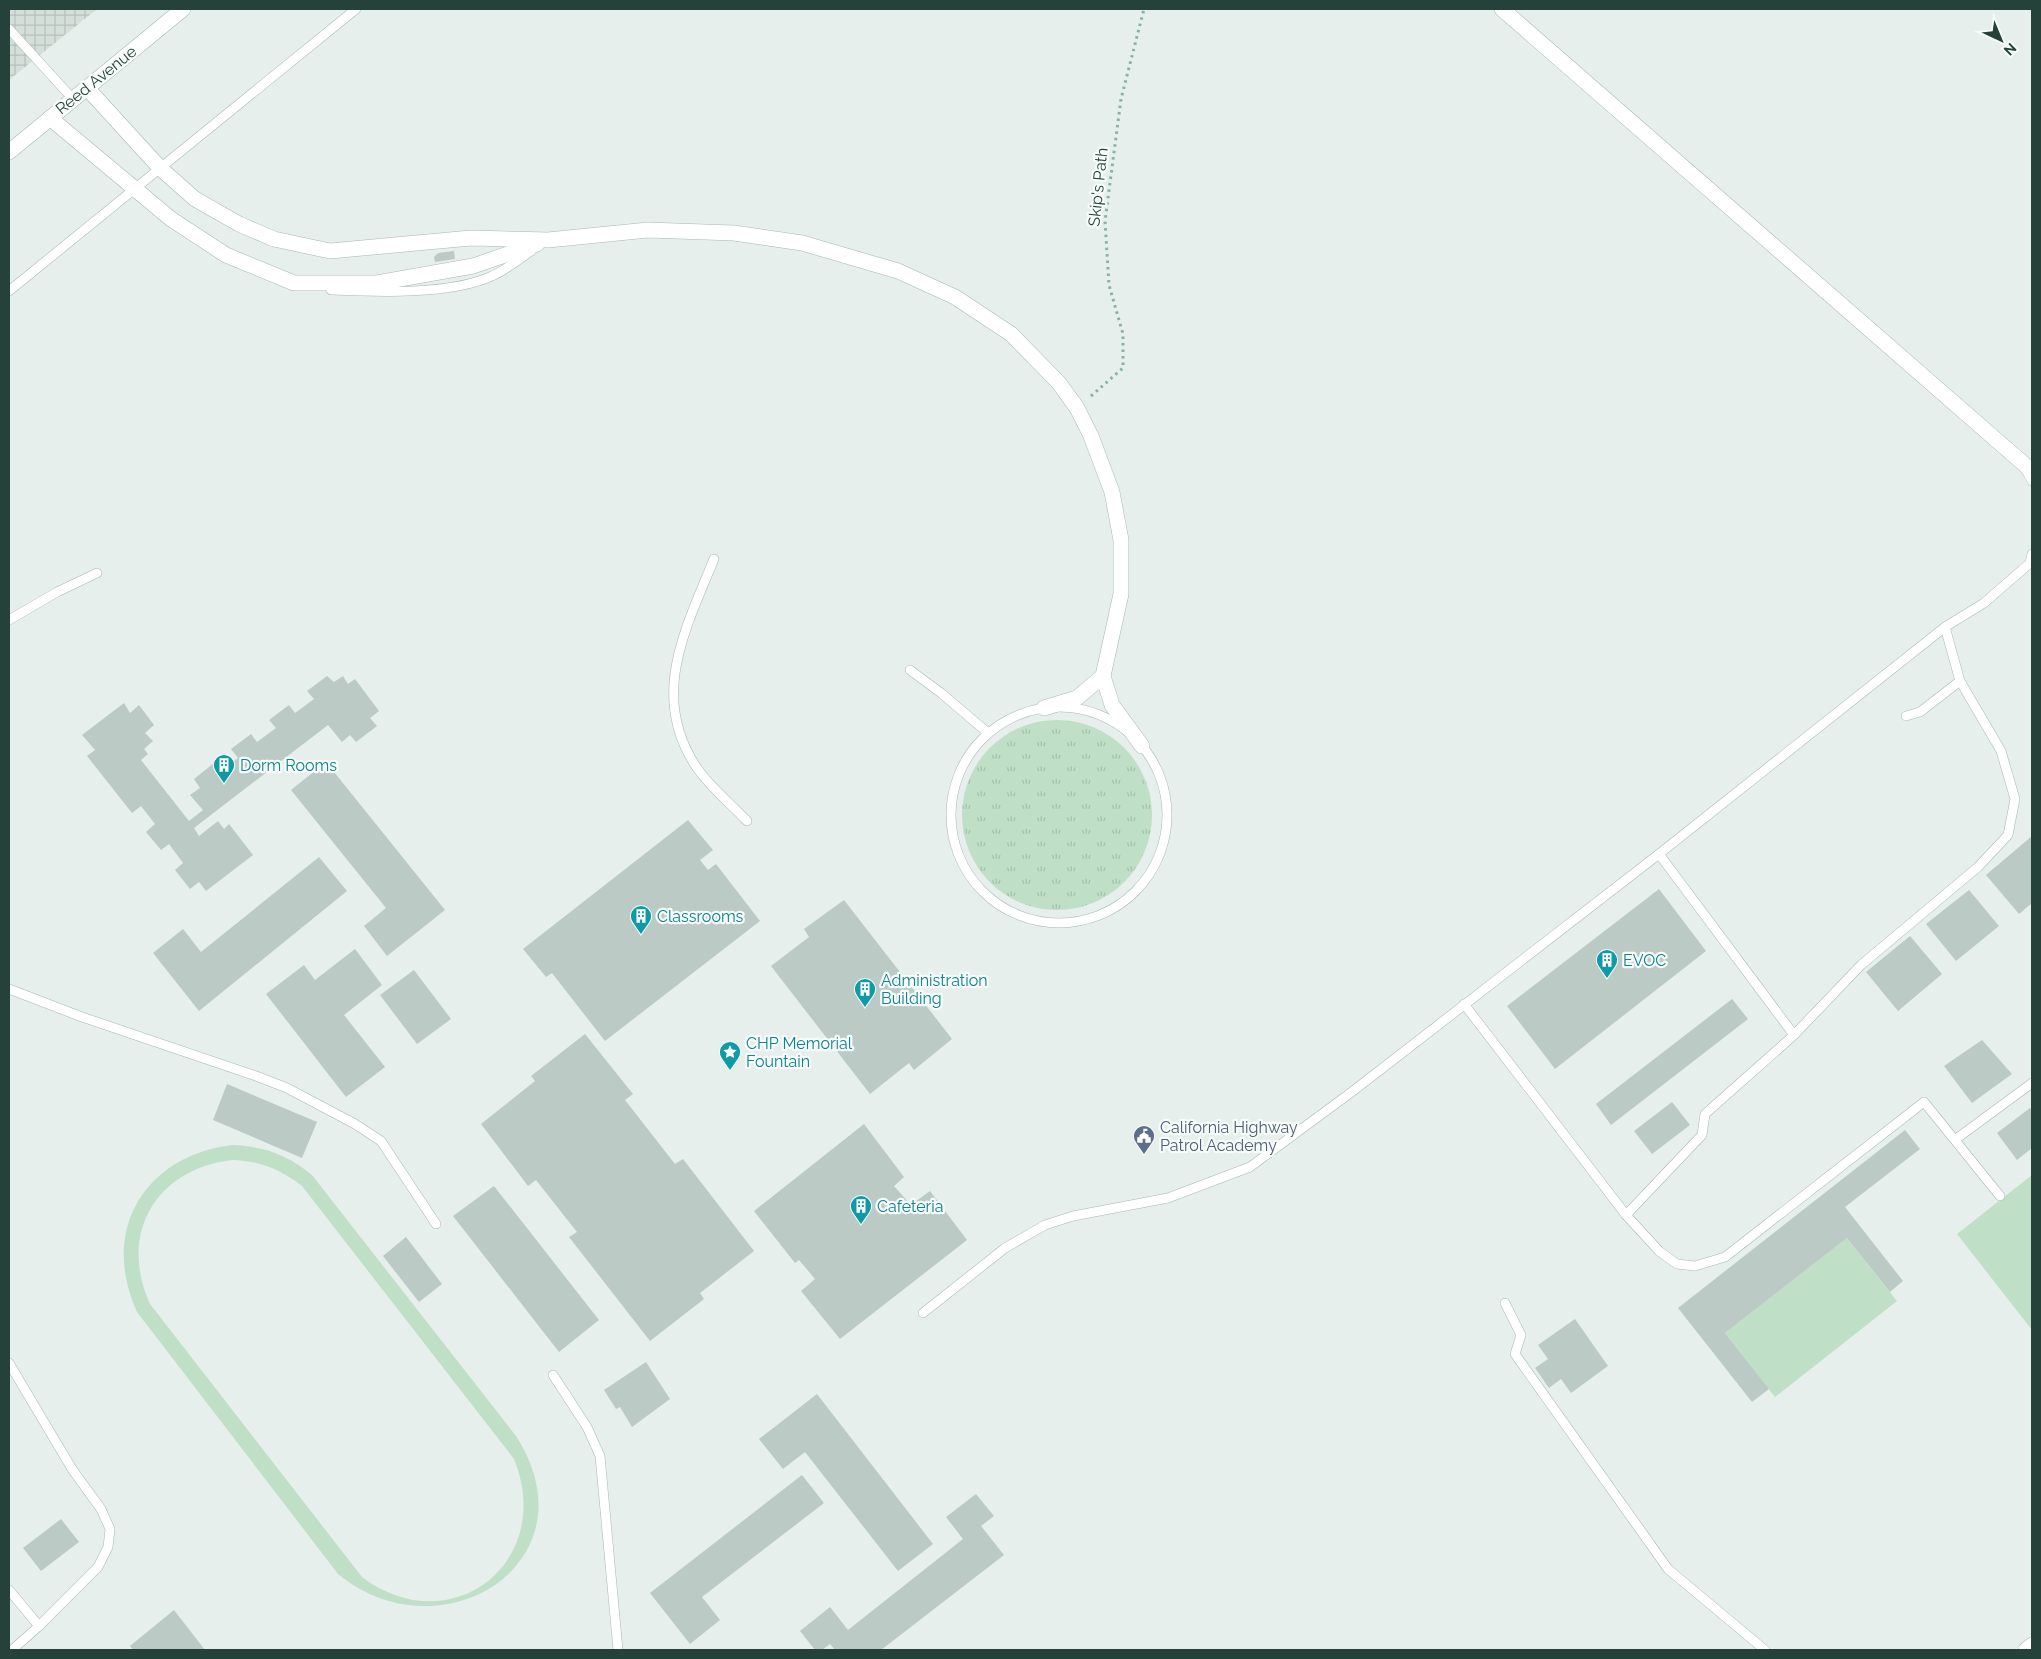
<svg xmlns="http://www.w3.org/2000/svg" width="2041" height="1659" viewBox="0 0 2041 1659" font-family="Raleway,sans-serif">
  <style>
    .industrial { fill: url(#industrial-grid) }
    .grass { fill: url(#grass-tufts) }
    .green { fill: #bfe0c7; fill-rule: evenodd }
    .building { fill: #bbcac4 }
    .lines { fill: none; stroke-linecap: round; stroke-linejoin: round }
    .lane-casing { stroke: #a8b8b2; stroke-width: 10 }
    .street-casing { stroke: #a8b8b2; stroke-width: 16 }
    .secondary-casing { stroke: #a4bbb3; stroke-width: 16 }
    .path { stroke: #86b3a4; stroke-width: 3; stroke-dasharray: 2.5 4; stroke-linecap: butt }
    .lane { stroke: #fff; stroke-width: 9 }
    .street { stroke: #fff; stroke-width: 15 }
    .secondary { stroke: #fff; stroke-width: 15 }
    .labels { text-anchor: middle; dominant-baseline: central; stroke-width: 4.5; stroke-linejoin: round; paint-order: stroke }
    .street-label { font-size: 16px; fill: #244239; stroke: #f7fbf9 }
    .culture-label { font-size: 16px; fill: #0d838f; stroke: #f7fbf9; text-anchor: start }
    .service-label { font-size: 16px; fill: #4e5e75; stroke: #f7fbf9; text-anchor: start }
  </style>
  <defs>
    <pattern id="industrial-grid" width="8" height="8" patternUnits="userSpaceOnUse" patternTransform="scale(1.25)"><rect width="8" height="8" fill="#d4dfda"/><path d="M0 4h8M4 0v8" fill="none" stroke="#b6c1bc"/></pattern>
    <pattern id="grass-tufts" width="24" height="20" patternUnits="userSpaceOnUse" patternTransform="scale(1.25)"><rect width="24" height="20" fill="#bfe0c7"/><path d="M3 7l-1-3M5 7V3M7 7l1-3M15 17l-1-3M17 17v-4M19 17l1-3" fill="none" stroke="#a4c1ac"/></pattern>
  </defs>
  <rect width="100%" height="100%" fill="#e6efeb"/>
  <!-- industrial -->
  <polygon class="industrial" points="9,9 97,9 9,80"/>
  <!-- grass -->
  <circle class="grass" cx="1057" cy="815" r="95"/>
  <!-- green -->
  <g class="green">
    <path d="M232,1145C263,1146 288,1155 312,1175L516,1436C597,1562 441,1659 338,1574L137,1312C100,1231 144,1156 232,1145ZM232,1160C260,1161 280,1169 302,1186L514,1459C556,1562 451,1644 362,1577L150,1304C118,1234 156,1169 232,1160Z"/>
    <polygon points="2032,1175 2032,1330 1957,1234"/>
    <polygon points="1847,1238 1897,1301 1775,1397 1725,1333"/>
  </g>
  <!-- building -->
  <g class="building">
    <polygon points="454,251 455,259 435,262 434,257 438,253"/>
    <polygon points="327,676 334,682 343,676 348,684 355,679 379,711 370,718 377,726 356,742 350,735 342,742 328,725 194,828 199,836 218,821 224,829 229,824 253,855 206,891 199,882 190,889 175,870 183,863 169,844 161,850 146,832 155,824 141,806 132,813 87,756 95,750 82,735 124,703 130,713 139,705 154,725 145,733 153,741 144,749 148,754 141,760 189,821 203,810 190,795 200,788 194,779 214,763 220,772 238,758 231,749 251,734 257,742 276,728 269,720 289,705 295,713 314,699 307,691"/>
    <polygon points="326,762 445,910 387,956 364,926 386,908 291,790"/>
    <polygon points="688,820 713,850 700,860 708,870 716,864 760,921 605,1041 552,973 546,977 523,949"/>
    <polygon points="2032,836 2032,903 2019,914 1986,875"/>
    <polygon points="319,857 347,891 199,1011 153,953 183,929 201,952"/>
    <polygon points="1659,889 1706,951 1555,1069 1507,1006"/>
    <polygon points="1969,890 1999,926 1956,961 1926,924"/>
    <polygon points="844,900 952,1039 914,1070 909,1063 870,1094 771,966 809,937 804,929"/>
    <polygon points="1910,936 1942,974 1898,1011 1866,972"/>
    <polygon points="355,949 382,985 344,1015 385,1067 346,1097 266,994 304,965 315,980"/>
    <polygon points="414,970 451,1019 417,1044 380,995"/>
    <polygon points="1732,999 1748,1019 1611,1125 1596,1104"/>
    <polygon points="585,1034 633,1094 625,1100 675,1164 683,1159 754,1251 700,1293 704,1299 650,1341 569,1237 577,1232 536,1180 528,1186 481,1124 535,1081 531,1076"/>
    <polygon points="1982,1040 2012,1074 1972,1103 1944,1066"/>
    <polygon points="227,1084 317,1122 302,1158 213,1120"/>
    <polygon points="1672,1102 1690,1125 1652,1154 1634,1131"/>
    <polygon points="2030,1108 2032,1111 2032,1148 2017,1160 1997,1133"/>
    <polygon points="864,1124 904,1177 894,1186 911,1205 930,1191 967,1240 840,1339 801,1291 815,1279 799,1260 795,1263 754,1211"/>
    <polygon points="1905,1130 1920,1149 1845,1207 1903,1281 1890,1292 1847,1238 1725,1333 1769,1389 1752,1402 1678,1308"/>
    <polygon points="494,1186 599,1320 559,1352 453,1216"/>
    <polygon points="406,1237 442,1284 419,1302 383,1256"/>
    <polygon points="1575,1319 1608,1366 1571,1393 1561,1379 1549,1388 1535,1368 1548,1359 1538,1345"/>
    <polygon points="646,1362 670,1399 632,1427 620,1407 616,1409 604,1390"/>
    <polygon points="817,1394 933,1544 898,1571 805,1452 783,1469 759,1439"/>
    <polygon points="802,1475 824,1503 702,1597 720,1620 690,1644 650,1593"/>
    <polygon points="976,1494 994,1516 981,1526 1004,1555 881,1650 835,1650 830,1644 822,1650 815,1650 800,1631 830,1607 848,1630 963,1539 946,1517"/>
    <polygon points="61,1519 79,1542 41,1571 23,1548"/>
    <polygon points="174,1610 205,1650 133,1650 130,1646"/>
  </g>
  <g class="lines">
    <!-- lane casing -->
    <g class="lane-casing">
      <g id="lane">
        <polyline points="9,29 73,99"/>
        <path d="M331,290C377,292 451,295 492,276C506,270 519,259 531,251"/>
        <polyline points="9,291 356,9"/>
        <polyline points="2025,468 2032,481"/>
        <path d="M714,559C685,630 649,697 697,768C710,787 731,804 747,821"/>
        <polyline points="9,620 57,592 97,573"/>
        <polyline points="910,670 941,693 988,733"/>
        <circle cx="1059" cy="815" r="108"/>
        <polyline points="1906,716 1920,712 1960,681 1945,627"/>
        <polyline points="9,989 82,1017 256,1076 287,1088 355,1124 381,1141 436,1224"/>
        <polyline points="1464,1004 1626,1215 1659,1251 1677,1264 1695,1266 1725,1257 1924,1102 2000,1196"/>
        <polyline points="1794,1035 1861,965 1978,867 2008,835 2015,799 2001,751 1960,681"/>
        <polyline points="1956,1139 2032,1083"/>
        <polyline points="1626,1215 1702,1135 1705,1114 1794,1035 1659,854"/>
        <polyline points="1505,1303 1521,1335 1515,1354 1668,1569 1765,1650"/>
        <polyline points="923,1313 1005,1248 1045,1225 1073,1216 1168,1198 1250,1167 1353,1091 1659,854 1945,627 1984,603 2030,563 2032,554"/>
        <polyline points="9,1363 72,1469 101,1509 110,1529 108,1547 98,1567 39,1626 12,1650"/>
        <polyline points="553,1375 587,1427 600,1456 618,1650"/>
        <polyline points="9,1590 39,1626"/>
      </g>
    </g>
    <!-- street casing -->
    <g class="street-casing">
      <g id="street">
        <polyline points="1502,9 2032,471"/>
        <polyline points="87,88 160,168 195,199 239,224 274,239 330,251 471,238 548,240 648,230 734,233 802,243 898,271 955,297 1011,334 1059,383 1077,408 1091,436 1112,492 1121,540 1121,594 1103,676 1112,705 1142,746"/>
        <polyline points="50,118 171,219 226,255 294,283 377,283 473,266 537,244"/>
        <polyline points="1044,708 1077,698 1103,676"/>
        <polyline points="2026,1650 2032,1645"/>
      </g>
    </g>
    <!-- secondary casing -->
    <g class="secondary-casing">
      <polyline id="secondary" points="9,152 183,9"/>
    </g>
    <!-- path -->
    <polyline class="path" points="1091,396 1123,368 1123,334 1109,285 1105,221 1121,99 1144,9"/>
    <!-- lane -->
    <use href="#lane" class="lane"/>
    <!-- street -->
    <use href="#street" class="street"/>
    <!-- secondary -->
    <use href="#secondary" class="secondary"/>
  </g>
  <!-- icons -->
  <defs>
    <g id="building-pin" transform="scale(1.125)"><path d="M0 17L-7.5 6A9.5 9.5 0 1 1 7.5 6Z" fill="#0f9aa8" stroke="#f7fbf9"/><path d="M-4-6H4V6H1V3H-1V6H-4ZM-2.5-4.3h1.7v1.8h-1.7ZM.8-4.3h1.7v1.8H.8ZM-2.5-1h1.7V.8h-1.7ZM.8-1h1.7V.8H.8Z" fill="#fff"/></g>
    <g id="sight-pin" transform="scale(1.125)"><path d="M0 17L-7.5 6A9.5 9.5 0 1 1 7.5 6Z" fill="#0f9aa8" stroke="#f7fbf9"/><path d="M0-6L1.8-2.2L6-1.7L2.9 1.2L3.7 5.4L0 3.3L-3.7 5.4L-2.9 1.2L-6-1.7L-1.8-2.2Z" fill="#fff"/></g>
    <g id="civic-pin" transform="scale(1.125)"><path d="M0 17L-7.5 6A9.5 9.5 0 1 1 7.5 6Z" fill="#5c6f8a" stroke="#f7fbf9"/><path d="M-.6-6.5H3V-4.5H.6V-3L4-1V1h2V6H-6V1h2V-1L-.6-3ZM-1.2 2.5V6h2.4V2.5Z" fill="#fff"/></g>
  </defs>
  <g fill-rule="evenodd">
    <use href="#building-pin" x="224" y="765"/>
    <use href="#building-pin" x="641" y="916"/>
    <use href="#building-pin" x="1607" y="960"/>
    <use href="#building-pin" x="865" y="989"/>
    <use href="#sight-pin" x="730" y="1052"/>
    <use href="#civic-pin" x="1144" y="1136"/>
    <use href="#building-pin" x="861" y="1206"/>
  </g>
  <g class="labels">
    <!-- street labels -->
    <g class="street-label">
      <text transform="translate(96 80) rotate(-39)">Reed Avenue</text>
      <text transform="translate(1098 187) rotate(-84)">Skip's Path</text>
    </g>
    <!-- culture labels -->
    <g class="culture-label">
      <text x="240" y="765">Dorm Rooms</text>
      <text x="657" y="916">Classrooms</text>
      <text x="1623" y="960">EVOC</text>
      <text x="881" y="980">Administration<tspan x="881" dy="18">Building</tspan></text>
      <text x="746" y="1043">CHP Memorial<tspan x="746" dy="18">Fountain</tspan></text>
      <text x="877" y="1206">Cafeteria</text>
    </g>
    <!-- service labels -->
    <g class="service-label">
      <text x="1160" y="1127">California Highway<tspan x="1160" dy="18">Patrol Academy</tspan></text>
    </g>
  </g>
  <!-- border -->
  <rect width="2041" height="1659" fill="none" stroke="#244239" stroke-width="20"/>
  <!-- north arrow -->
  <g transform="translate(2001 40) rotate(136)" stroke="#f7fbf9" stroke-width="4" paint-order="stroke">
  <path d="M0-4L9 19L0 12L-9 19Z" fill="#244239"/>
  <text y="-8" font-size="14" font-weight="bold" text-anchor="middle" fill="#244239">N</text>
  </g>
</svg>
